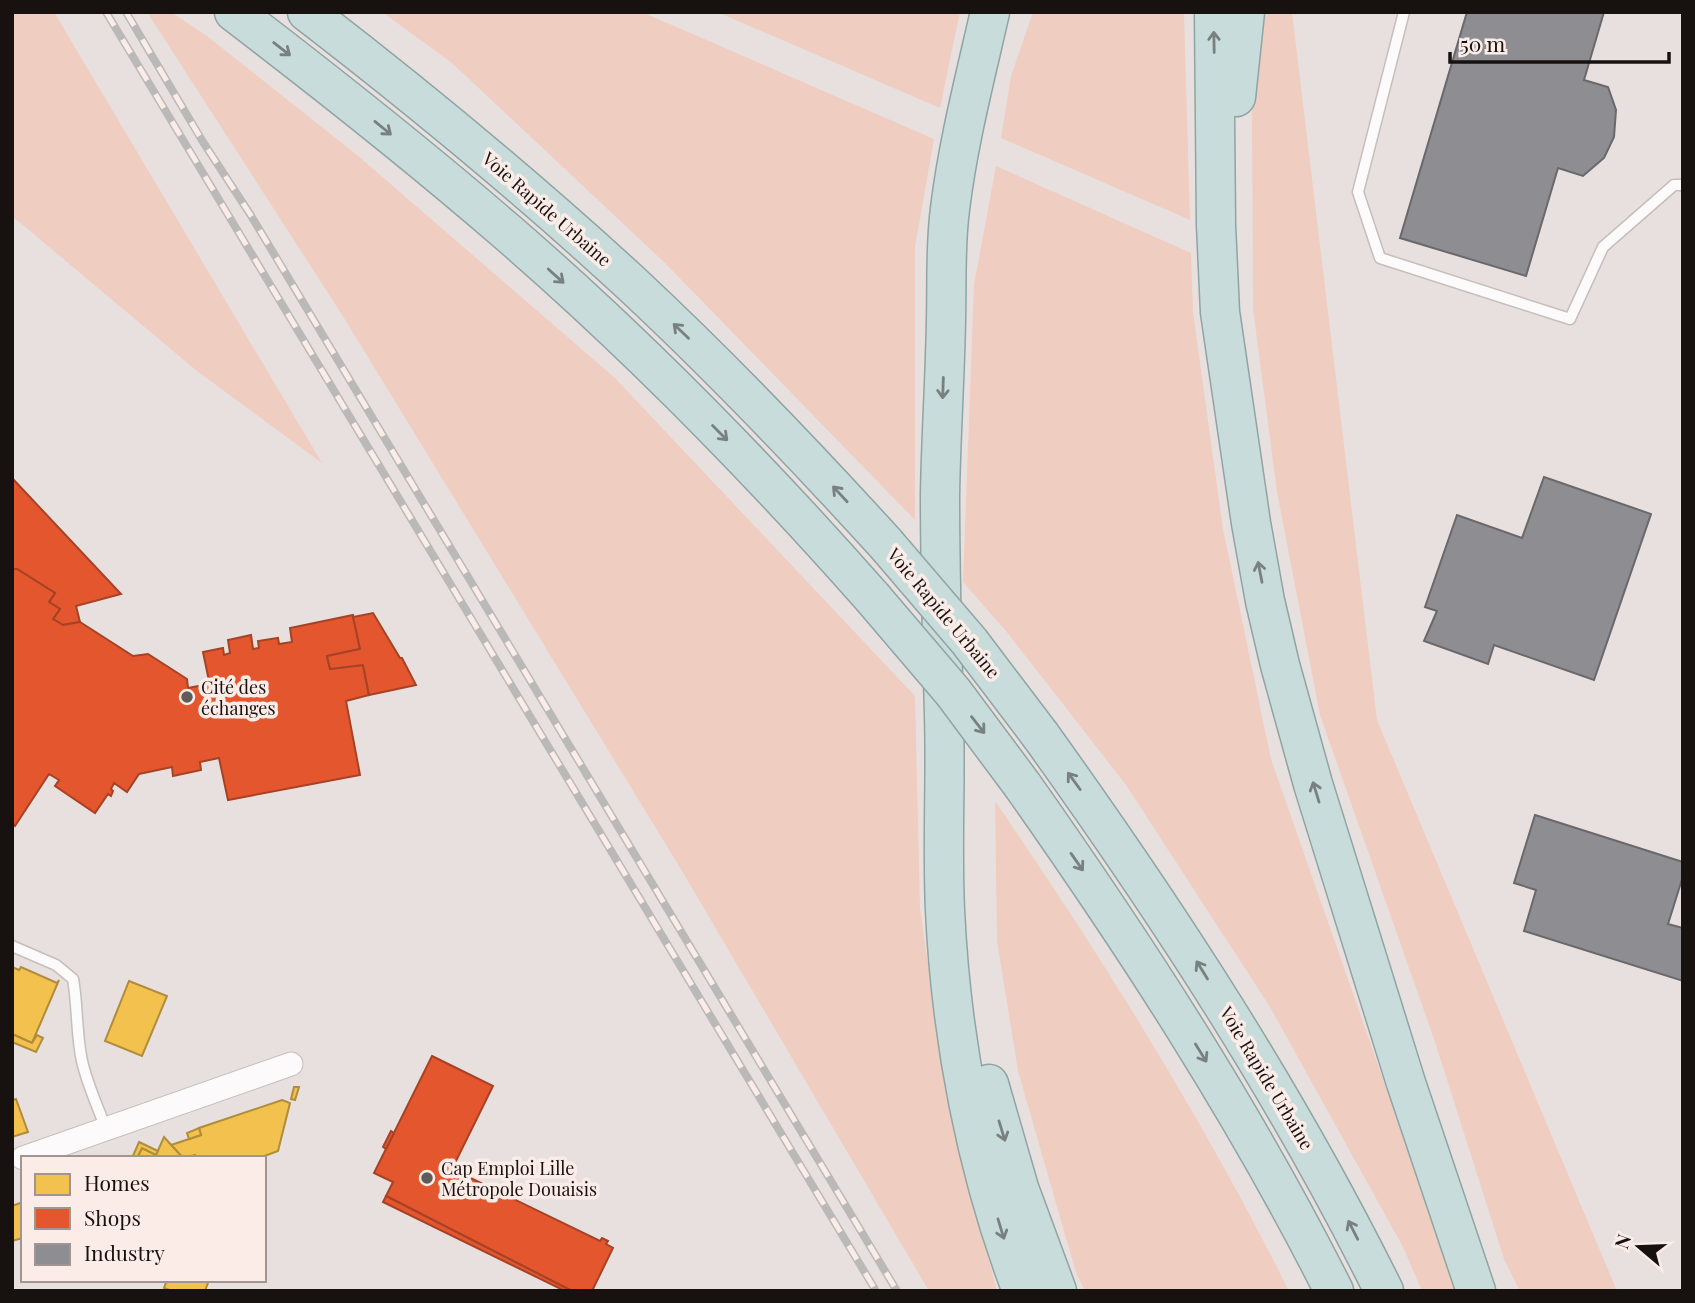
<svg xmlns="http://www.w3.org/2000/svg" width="1695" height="1303" viewBox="0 0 1695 1303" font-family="'Playfair Display',serif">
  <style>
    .green { fill: #f0cdc1 }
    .homes { fill: #f2c14e; stroke: #b08c3b; stroke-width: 2 }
    .shops { fill: #e4572e; stroke: #a64225; stroke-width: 2 }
    .industry { fill: #8d8d92; stroke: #6a686b; stroke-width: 2 }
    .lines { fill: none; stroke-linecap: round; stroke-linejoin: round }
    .lane-casing { stroke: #c5bebc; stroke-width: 13 }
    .street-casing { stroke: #c5bebc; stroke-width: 25 }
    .highway-casing { stroke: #90a4a3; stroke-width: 41 }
    .lane { stroke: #fcfafa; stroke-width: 10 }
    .street { stroke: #fcfafa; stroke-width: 23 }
    .highway { stroke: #c7dcdb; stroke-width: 38 }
    .rail-casing { stroke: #bbb9b8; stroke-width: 8 }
    .rail { stroke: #fbece7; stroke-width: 5; stroke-dasharray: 16; stroke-linecap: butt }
    .highway-bridge-casing { stroke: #90a4a3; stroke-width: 41; stroke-linecap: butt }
    .highway-bridge { stroke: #c7dcdb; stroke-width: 38 }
    .oneway { stroke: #788180 }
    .poi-dot { fill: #605a58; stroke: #fbece7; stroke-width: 2.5 }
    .labels { text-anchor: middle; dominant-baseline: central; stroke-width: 7; stroke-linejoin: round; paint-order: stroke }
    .street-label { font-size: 18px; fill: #171210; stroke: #fbece7 }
    .poi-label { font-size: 18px; fill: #171210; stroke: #fbece7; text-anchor: start }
  </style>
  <rect width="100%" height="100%" fill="#e8e0de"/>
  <!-- green -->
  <g class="green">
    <polygon points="12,12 54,12 322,463 197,371 12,216"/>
    <polygon points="147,12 171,12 207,36 357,155 615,378 915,696 920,908 949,1110 997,1291 929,1291 679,866 344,318"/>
    <polygon points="382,12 642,12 934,139 915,247 915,520 665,263 452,63"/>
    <polygon points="717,12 960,12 940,108"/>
    <polygon points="1033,12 1184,12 1190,220 1001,138 1011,76"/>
    <polygon points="1264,12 1292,12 1377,720 1617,1291 1520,1291 1504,1259 1435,1042 1320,715 1277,492 1253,309 1252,113"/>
    <polygon points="996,166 1191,253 1193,312 1223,529 1271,759 1457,1291 1422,1291 1403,1247 1270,1007 1126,785 1006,631 963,582 974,285"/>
    <path d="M995,801C1103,958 1204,1121 1289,1291H1085L1076,1273L1018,1071L997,941Z"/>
  </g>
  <!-- homes -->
  <g class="homes">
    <polygon points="12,967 19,970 21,967 57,983 59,980 32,1043 12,1034"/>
    <polygon points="129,981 167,996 142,1056 105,1041"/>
    <polygon points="12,1034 32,1043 37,1035 43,1038 36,1052 12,1042"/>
    <polygon points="294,1087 299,1087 295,1100 291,1099"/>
    <polygon points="16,1099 28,1132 12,1137 12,1100"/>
    <polygon points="282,1100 290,1103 278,1151 259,1158 196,1158 195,1155 183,1158 171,1145 201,1135 199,1128"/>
    <polygon points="199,1128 201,1135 189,1139 187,1133"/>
    <polygon points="164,1137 183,1158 137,1158 142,1148 156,1155"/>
    <polygon points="139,1142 158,1151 156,1155 142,1148 137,1158 132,1158"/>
    <polygon points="23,1202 23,1238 12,1241 12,1206"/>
    <polygon points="167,1280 209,1280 205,1291 172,1291 164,1288"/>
  </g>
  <!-- shops -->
  <g class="shops">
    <polygon points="12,478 121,594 76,606 80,622 63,625 53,619 60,609 49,602 55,593 17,569 12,569"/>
    <polygon points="12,569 17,569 55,593 49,602 60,609 53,619 63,625 80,622 133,656 148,654 187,679 188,688 214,683 214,680 209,681 203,652 223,648 224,655 230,653 228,640 251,635 253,649 259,648 258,641 278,638 279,644 292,642 290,628 353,615 360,649 327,656 330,669 363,665 369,695 346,701 360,775 228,800 219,758 200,762 201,770 173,776 172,767 139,774 127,792 114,783 111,789 113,791 111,796 108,794 95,813 55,786 59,780 49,774 15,826 12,823"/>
    <polygon points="373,613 400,658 402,658 416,685 369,695 363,665 330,669 327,656 360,649 353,617"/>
    <polygon points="432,1056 493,1086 452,1169 600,1241 602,1238 608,1241 606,1244 613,1248 592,1291 572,1291 386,1196 393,1182 374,1173"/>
    <polygon points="391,1131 394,1133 386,1149 383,1147"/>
    <polygon points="386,1196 572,1291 565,1291 383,1202"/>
  </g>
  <!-- industry -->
  <g class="industry">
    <polygon points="1467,12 1604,12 1584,80 1608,87 1616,110 1614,137 1604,158 1583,176 1558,168 1526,276 1400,238"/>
    <polygon points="1544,477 1651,514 1594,680 1494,645 1488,664 1424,641 1437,611 1425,607 1457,515 1522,538"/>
    <polygon points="1535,815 1683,862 1683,876 1668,924 1683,928 1683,981 1524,931 1536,890 1514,883"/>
  </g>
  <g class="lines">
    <!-- lane casing -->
    <g class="lane-casing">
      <g id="lane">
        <polyline points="1404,12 1358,192 1380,258 1570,319 1603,247 1674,185 1683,185"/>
        <path d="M12,946L56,965L73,979C78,1007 76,1034 82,1061C87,1084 98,1107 106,1129"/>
      </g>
    </g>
    <!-- street casing -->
    <g class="street-casing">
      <polyline id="street" points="23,1158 291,1064"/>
    </g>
    <!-- highway casing -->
    <g class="highway-casing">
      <g id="highway">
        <path d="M234,12C327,83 418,155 506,231C637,344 758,468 872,597"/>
        <path d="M307,12C420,99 529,189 633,285C722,368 805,455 886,544"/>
        <path d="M990,12C975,78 958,143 950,209C945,246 947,283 946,320C945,378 941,436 940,495C940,568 942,642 944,715C946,780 942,845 945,910C951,1039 976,1171 1022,1291"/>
        <polyline points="1214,12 1216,225 1220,312 1251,523 1265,601 1280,665 1313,784 1406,1083 1476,1291"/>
        <polyline points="1236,97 1245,12"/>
        <path d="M1041,736C1168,913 1287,1095 1384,1291"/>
        <path d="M1023,786C1137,948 1245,1114 1334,1291"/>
        <polyline points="989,1084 1019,1188 1057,1291"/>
      </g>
    </g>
    <!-- lane -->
    <use href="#lane" class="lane"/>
    <!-- street -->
    <use href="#street" class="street"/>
    <!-- highway -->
    <use href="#highway" class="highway"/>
    <!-- rail casing -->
    <g class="rail-casing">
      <g id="rail">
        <polyline points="106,12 876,1291"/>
        <polyline points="126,12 203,142 250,214 897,1291"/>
      </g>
    </g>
    <!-- rail -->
    <use href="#rail" class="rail"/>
    <!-- highway-bridge casing -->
    <g class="highway-bridge-casing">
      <g id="highway-bridge">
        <polyline points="886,544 969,641 1041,736"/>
        <polyline points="872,597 953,692 1023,786"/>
      </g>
    </g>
    <!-- highway-bridge -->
    <use href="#highway-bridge" class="highway-bridge"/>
  </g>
  <!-- one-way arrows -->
  <defs><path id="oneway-shaft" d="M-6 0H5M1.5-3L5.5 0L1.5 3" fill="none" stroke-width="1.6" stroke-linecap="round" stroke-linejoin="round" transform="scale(1.75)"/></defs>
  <g class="oneway">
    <use href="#oneway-shaft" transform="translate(1214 42) rotate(-91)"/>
    <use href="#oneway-shaft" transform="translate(282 49) rotate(38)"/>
    <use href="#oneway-shaft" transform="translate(383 128) rotate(39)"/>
    <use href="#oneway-shaft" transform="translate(556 276) rotate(42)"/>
    <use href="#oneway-shaft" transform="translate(681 331) rotate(-136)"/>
    <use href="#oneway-shaft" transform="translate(943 388) rotate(92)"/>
    <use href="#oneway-shaft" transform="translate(720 433) rotate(45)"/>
    <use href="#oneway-shaft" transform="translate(840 494) rotate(-133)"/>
    <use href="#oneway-shaft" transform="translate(1260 572) rotate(-101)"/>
    <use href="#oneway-shaft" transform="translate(978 725) rotate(52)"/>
    <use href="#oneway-shaft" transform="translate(1074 781) rotate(-126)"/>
    <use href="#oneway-shaft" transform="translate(1316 792) rotate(-107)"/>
    <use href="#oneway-shaft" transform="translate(1077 862) rotate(55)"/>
    <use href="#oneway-shaft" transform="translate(1202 970) rotate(-122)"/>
    <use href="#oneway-shaft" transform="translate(1201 1053) rotate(58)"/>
    <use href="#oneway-shaft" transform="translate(1002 1131) rotate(73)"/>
    <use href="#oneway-shaft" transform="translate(1001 1229) rotate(73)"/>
    <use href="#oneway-shaft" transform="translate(1353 1230) rotate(-117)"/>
  </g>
  <!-- markers -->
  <g class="poi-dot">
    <circle cx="187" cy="697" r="7"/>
    <circle cx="427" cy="1178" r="7"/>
  </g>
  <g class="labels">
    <!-- street labels -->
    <g class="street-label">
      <text transform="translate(547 209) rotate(41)">Voie Rapide Urbaine</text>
      <text transform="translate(944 613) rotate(50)">Voie Rapide Urbaine</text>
      <text transform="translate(1267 1078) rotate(59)">Voie Rapide Urbaine</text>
    </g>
    <!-- poi labels -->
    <g class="poi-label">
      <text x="201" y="687">Cité des<tspan x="201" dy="21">échanges</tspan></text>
      <text x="441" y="1168">Cap Emploi Lille<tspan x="441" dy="21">Métropole Douaisis</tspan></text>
    </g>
  </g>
  <!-- border -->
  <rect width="1695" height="1303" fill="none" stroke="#171210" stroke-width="28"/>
  <!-- legend -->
  <rect x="21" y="1156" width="245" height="126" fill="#fbece7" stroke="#a09591" stroke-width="2"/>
  <rect x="35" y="1174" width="35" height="21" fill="#f2c14e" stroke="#a09591" stroke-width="2"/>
  <text x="84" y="1191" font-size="21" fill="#171210">Homes</text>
  <rect x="35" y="1208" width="35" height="21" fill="#e4572e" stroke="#a09591" stroke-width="2"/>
  <text x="84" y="1226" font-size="21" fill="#171210">Shops</text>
  <rect x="35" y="1244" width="35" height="21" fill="#8d8d92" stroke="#a09591" stroke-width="2"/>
  <text x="84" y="1261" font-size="21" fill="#171210">Industry</text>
  <!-- north arrow -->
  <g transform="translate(1639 1247) rotate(289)" stroke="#fbece7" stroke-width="5" paint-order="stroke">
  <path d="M0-5L12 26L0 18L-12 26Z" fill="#171210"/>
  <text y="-10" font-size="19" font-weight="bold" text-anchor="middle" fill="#171210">N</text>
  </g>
  <!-- scale -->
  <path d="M1450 52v10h219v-10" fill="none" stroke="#171210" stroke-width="3.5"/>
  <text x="1460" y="52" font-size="21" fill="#171210" stroke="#fbece7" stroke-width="5" paint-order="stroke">50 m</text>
</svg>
